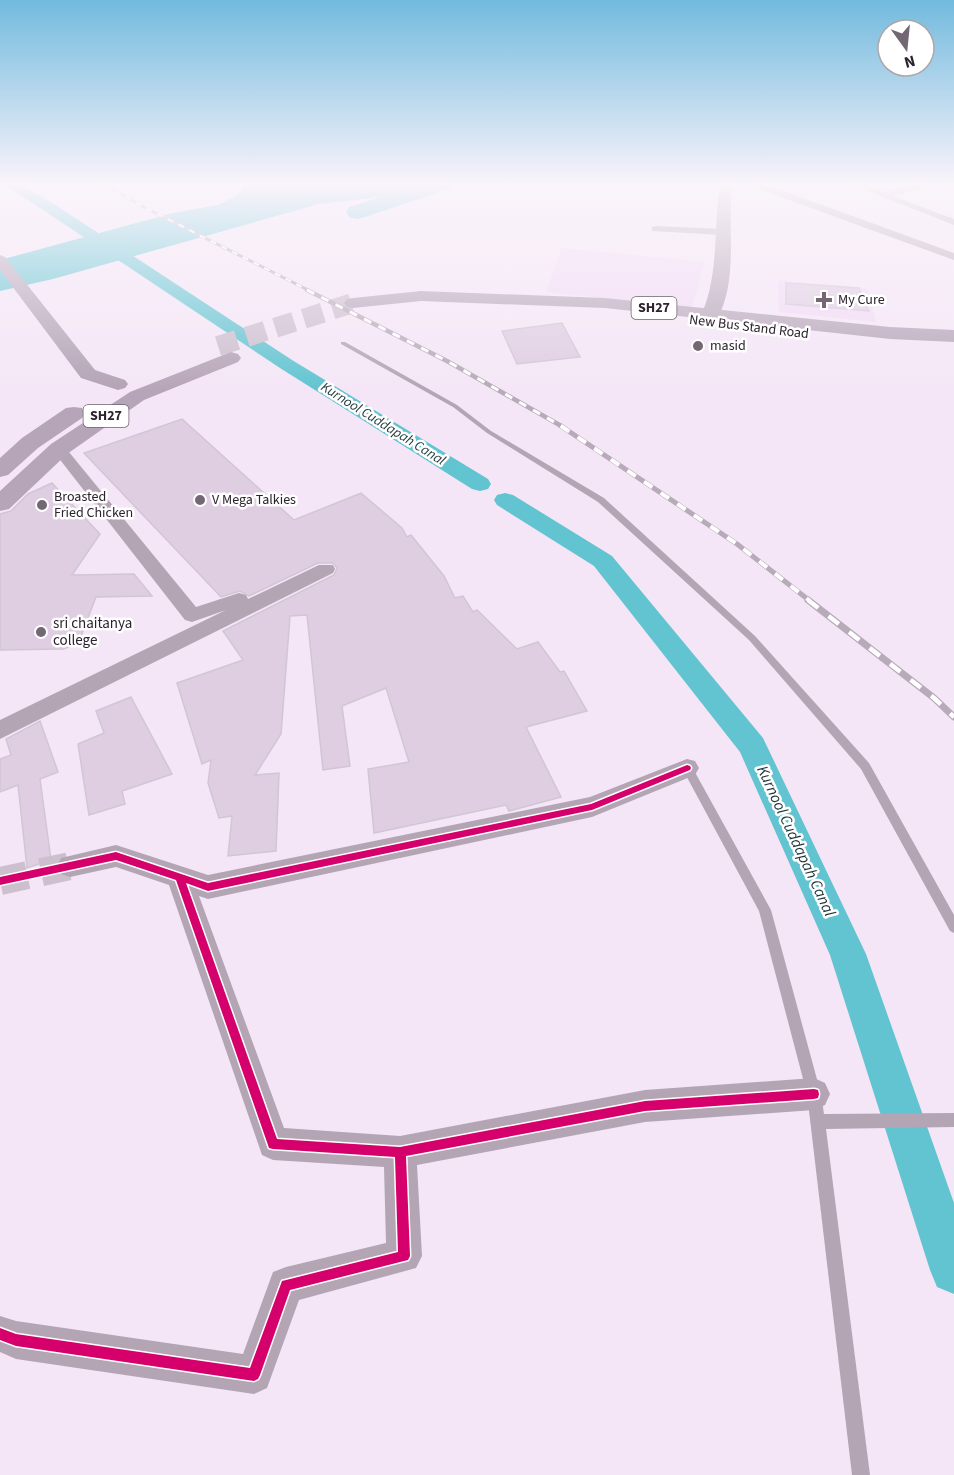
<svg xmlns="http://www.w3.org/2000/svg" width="954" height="1475" viewBox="0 0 954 1475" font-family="'Source Sans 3',sans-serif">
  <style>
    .built { fill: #f2daf5 }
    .water { fill: #61c4d0 }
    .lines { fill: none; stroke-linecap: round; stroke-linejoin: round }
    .canal { fill: #61c4d0; fill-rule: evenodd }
    .river { fill: #61c4d0; fill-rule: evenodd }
    .building { fill: #dfcde2; stroke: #d1c6d3; stroke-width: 1.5 }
    .street-tunnel { stroke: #ccbfce; stroke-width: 28; stroke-dasharray: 28 14; stroke-linecap: butt }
    .primary-tunnel { stroke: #ccbfce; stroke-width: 20; stroke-dasharray: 20 10; stroke-linecap: butt }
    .lane { fill: #b3a5b4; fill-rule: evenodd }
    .street { fill: #b3a5b4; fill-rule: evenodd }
    .secondary { fill: #b3a3b5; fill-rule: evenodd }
    .primary { fill: #b6a5b8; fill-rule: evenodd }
    .rail-far3-casing { stroke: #b7aab9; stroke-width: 3 }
    .rail-far2-casing { stroke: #b7aab9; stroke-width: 4.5 }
    .rail-far1-casing { stroke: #b7aab9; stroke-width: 5 }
    .rail-casing { stroke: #b7aab9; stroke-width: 7 }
    .rail-far3 { stroke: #fff; stroke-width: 2; stroke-dasharray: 6; stroke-linecap: butt }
    .rail-far2 { stroke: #fff; stroke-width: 3; stroke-dasharray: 8; stroke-linecap: butt }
    .rail-far1 { stroke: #fff; stroke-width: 4; stroke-dasharray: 10; stroke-linecap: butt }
    .rail { stroke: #fff; stroke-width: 4.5; stroke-dasharray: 13; stroke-linecap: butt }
    .cycleway-casing { stroke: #fff; stroke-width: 3 }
    .cycleway { fill: #d6006c; fill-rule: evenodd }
    .poi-dot { fill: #736774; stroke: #fff; stroke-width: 2 }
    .labels { text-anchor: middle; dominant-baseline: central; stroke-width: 5; stroke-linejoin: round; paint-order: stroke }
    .far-poi-label { font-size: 14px; fill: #2d232e; stroke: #fff; text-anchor: start }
    .shield { fill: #fff; stroke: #6c656d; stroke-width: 1.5 }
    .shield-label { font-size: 14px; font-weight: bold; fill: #2d232e }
    .far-street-label { font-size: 14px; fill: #2d232e; stroke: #fff }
    .far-water-label { font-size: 14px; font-style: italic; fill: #1e3537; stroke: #fff }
    .poi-label { font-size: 15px; fill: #2d232e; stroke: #fff; text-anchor: start }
    .water-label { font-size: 16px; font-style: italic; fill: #1e3537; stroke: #fff }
  </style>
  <rect width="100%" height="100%" fill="#f4e6f6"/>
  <!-- built -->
  <g class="built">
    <polygon points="562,248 705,262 692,307 546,292"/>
    <polygon points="778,280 867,288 876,322 779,312"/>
  </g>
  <!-- water -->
  <polygon class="water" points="245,184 444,184 407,194 319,204 53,279 0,291 0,260 173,213 218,205 238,195"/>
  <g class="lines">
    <!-- canal -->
    <g class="canal">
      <polygon points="4,184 19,184 57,206 292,360 488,479 491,484 488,489 480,491 472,489 280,368"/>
      <polygon points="505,493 513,495 612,556 763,738 866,954 954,1203 954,1294 937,1287 930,1270 830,955 740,752 594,566 497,505 494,500 497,495"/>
    </g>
    <!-- river -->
    <polygon class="river" points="422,184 455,184 452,188 365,217 357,219 349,217 346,212 349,207"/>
  </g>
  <!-- building -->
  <g class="building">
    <polygon points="786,283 859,288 869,311 786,304"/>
    <polygon points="562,323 580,357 517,364 502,331"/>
    <polygon points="182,419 294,520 361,493 402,528 407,537 411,535 444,576 455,598 463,596 473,612 477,610 517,649 538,642 560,672 564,671 587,711 526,727 561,797 509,811 506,805 374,833 368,769 409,762 386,688 342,706 350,766 323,770 307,615 290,616 281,734 255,775 279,773 276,851 228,856 232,816 219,818 208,783 211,760 202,764 177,683 243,660 223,631 334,575 337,568 333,563 318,563 249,596 240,591 221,597 84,453"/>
    <polygon points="52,483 100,534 72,575 134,574 152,596 96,597 78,644 63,649 0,650 0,514 11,511 28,494"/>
    <polygon points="131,697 172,774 122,791 125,804 89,815 78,744 104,733 96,711"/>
    <polygon points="40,721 58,772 40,779 51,860 27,868 18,785 0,792 0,759 11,755 6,739"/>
  </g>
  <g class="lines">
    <!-- street-tunnel -->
    <polyline class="street-tunnel" points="0,881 70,866"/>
    <!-- primary-tunnel -->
    <polyline class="primary-tunnel" points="218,346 353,303"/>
    <!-- lane -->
    <g class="lane">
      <polygon points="341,342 345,342 457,405 491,431 604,498 755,636 869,763 954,915 954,933 950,931 861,769 749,640 598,502 487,433 453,407 341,344"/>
      <polygon points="687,764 691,765 771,910 821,1094 824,1114 954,1113 954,1127 826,1129 870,1475 852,1475 807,1094 759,911 682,768 683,765"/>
    </g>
    <!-- street -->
    <g class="street">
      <polygon points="745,184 760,184 795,195 954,253 954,260"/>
      <polygon points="850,184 863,184 884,192 918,184 936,184 893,196 954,219 954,225"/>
      <polygon points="656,226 723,229 728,232 723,235 652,231 652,227"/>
      <polygon points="59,444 64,446 196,607 239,593 246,595 248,599 319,565 333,565 335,569 333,573 0,739 0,720 226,610 192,622 185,620 54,452 51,449"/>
      <polygon points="687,759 695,761 699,768 695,775 592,817 208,899 199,896 284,1128 400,1136 645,1090 814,1078 825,1083 830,1094 825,1105 814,1110 645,1122 417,1165 422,1256 416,1268 299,1300 267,1388 254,1394 16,1359 0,1352 0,1316 16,1321 243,1354 273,1272 286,1267 386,1243 384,1167 273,1160 262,1155 169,885 116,867 70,877 61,874 57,866 61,858 116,845 208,875 590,797"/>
    </g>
    <!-- secondary -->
    <g class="secondary">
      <path d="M720,184H732C727,230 740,286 713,326H701L698,322C720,279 713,231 720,184Z"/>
      <polygon points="0,255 5,257 95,370 125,380 128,384 125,388 118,390 81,378 0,270"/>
    </g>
    <!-- primary -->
    <g class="primary">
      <polygon points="421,291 605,298 890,327 954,330 954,342 890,339 605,308 421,301 353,308 347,307 344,303 347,299 353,298"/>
      <polygon points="231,352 238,354 241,358 238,362 144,400 67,454 9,509 0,511 0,491 51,444 130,392"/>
      <polygon points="74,407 82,408 85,413 82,418 38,448 8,475 0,477 0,458 22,438 66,408"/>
    </g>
    <!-- rail-far3 casing -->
    <g class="rail-far3-casing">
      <polyline id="rail-far3" points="105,184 140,205 310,291"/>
    </g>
    <!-- rail-far2 casing -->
    <g class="rail-far2-casing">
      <polyline id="rail-far2" points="307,290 447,361 563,427"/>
    </g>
    <!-- rail-far1 casing -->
    <g class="rail-far1-casing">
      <polyline id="rail-far1" points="561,426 737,544 810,601"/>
    </g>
    <!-- rail casing -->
    <g class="rail-casing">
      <polyline id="rail" points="808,600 934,698 954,717"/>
    </g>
    <!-- rail-far3 -->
    <use href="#rail-far3" class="rail-far3"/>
    <!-- rail-far2 -->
    <use href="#rail-far2" class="rail-far2"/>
    <!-- rail-far1 -->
    <use href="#rail-far1" class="rail-far1"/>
    <!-- rail -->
    <use href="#rail" class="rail"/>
    <!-- cycleway casing -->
    <g class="cycleway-casing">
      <polygon id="cycleway" points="687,765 690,766 691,768 690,770 592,810 208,891 186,883 277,1139 400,1147 645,1101 814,1089 818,1090 819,1094 818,1098 814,1099 645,1111 406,1156 410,1256 408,1260 290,1290 260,1375 258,1379 254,1381 16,1346 0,1340 0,1328 16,1334 250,1368 282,1281 398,1252 395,1157 273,1149 269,1148 176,880 116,860 0,885 0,877 116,852 208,883 591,804"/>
    </g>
    <!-- cycleway -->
    <use href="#cycleway" class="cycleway"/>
  </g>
  <!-- sky -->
  <linearGradient id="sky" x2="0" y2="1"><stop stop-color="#72bade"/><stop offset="0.47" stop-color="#faf4fb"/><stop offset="1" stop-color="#faf4fb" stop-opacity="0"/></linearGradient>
  <rect width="954" height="391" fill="url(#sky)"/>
  <!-- markers -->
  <g class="poi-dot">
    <path d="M821 291h6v6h6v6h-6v6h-6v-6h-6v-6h6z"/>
    <circle cx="698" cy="346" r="6"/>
    <circle cx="200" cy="500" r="6"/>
    <circle cx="42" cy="505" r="6"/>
    <circle cx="41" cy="632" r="6"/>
  </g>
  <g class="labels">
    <!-- far-poi labels -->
    <g class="far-poi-label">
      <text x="838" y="300">My Cure</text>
      <text x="710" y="346">masid</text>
      <text x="54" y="497">Broasted<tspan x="54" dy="16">Fried Chicken</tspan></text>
      <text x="212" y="500">V Mega Talkies</text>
    </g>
    <!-- shield labels -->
    <g class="shield">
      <rect x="631.5" y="297" width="45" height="22" rx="4.5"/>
      <rect x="83.5" y="405" width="45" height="22" rx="4.5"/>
    </g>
    <g class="shield-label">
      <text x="654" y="308">SH27</text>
      <text x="106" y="416">SH27</text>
    </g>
    <!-- far-street labels -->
    <g class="far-street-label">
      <text transform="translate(749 327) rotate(7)">New Bus Stand Road</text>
    </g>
    <!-- far-water labels -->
    <g class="far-water-label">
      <text transform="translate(383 424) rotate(32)">Kurnool Cuddapah Canal</text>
    </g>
    <!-- poi labels -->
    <g class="poi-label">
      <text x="53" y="623">sri chaitanya<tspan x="53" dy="17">college</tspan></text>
    </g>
    <!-- water labels -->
    <g class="water-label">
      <text transform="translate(796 841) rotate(65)">Kurnool Cuddapah Canal</text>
    </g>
  </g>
  <!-- north arrow -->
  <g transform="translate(906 48) rotate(165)"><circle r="28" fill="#ffffff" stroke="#aba7ab" stroke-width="1.5"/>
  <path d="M0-4.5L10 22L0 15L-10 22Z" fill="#736774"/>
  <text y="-9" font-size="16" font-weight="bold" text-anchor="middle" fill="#2d232e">N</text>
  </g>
</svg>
